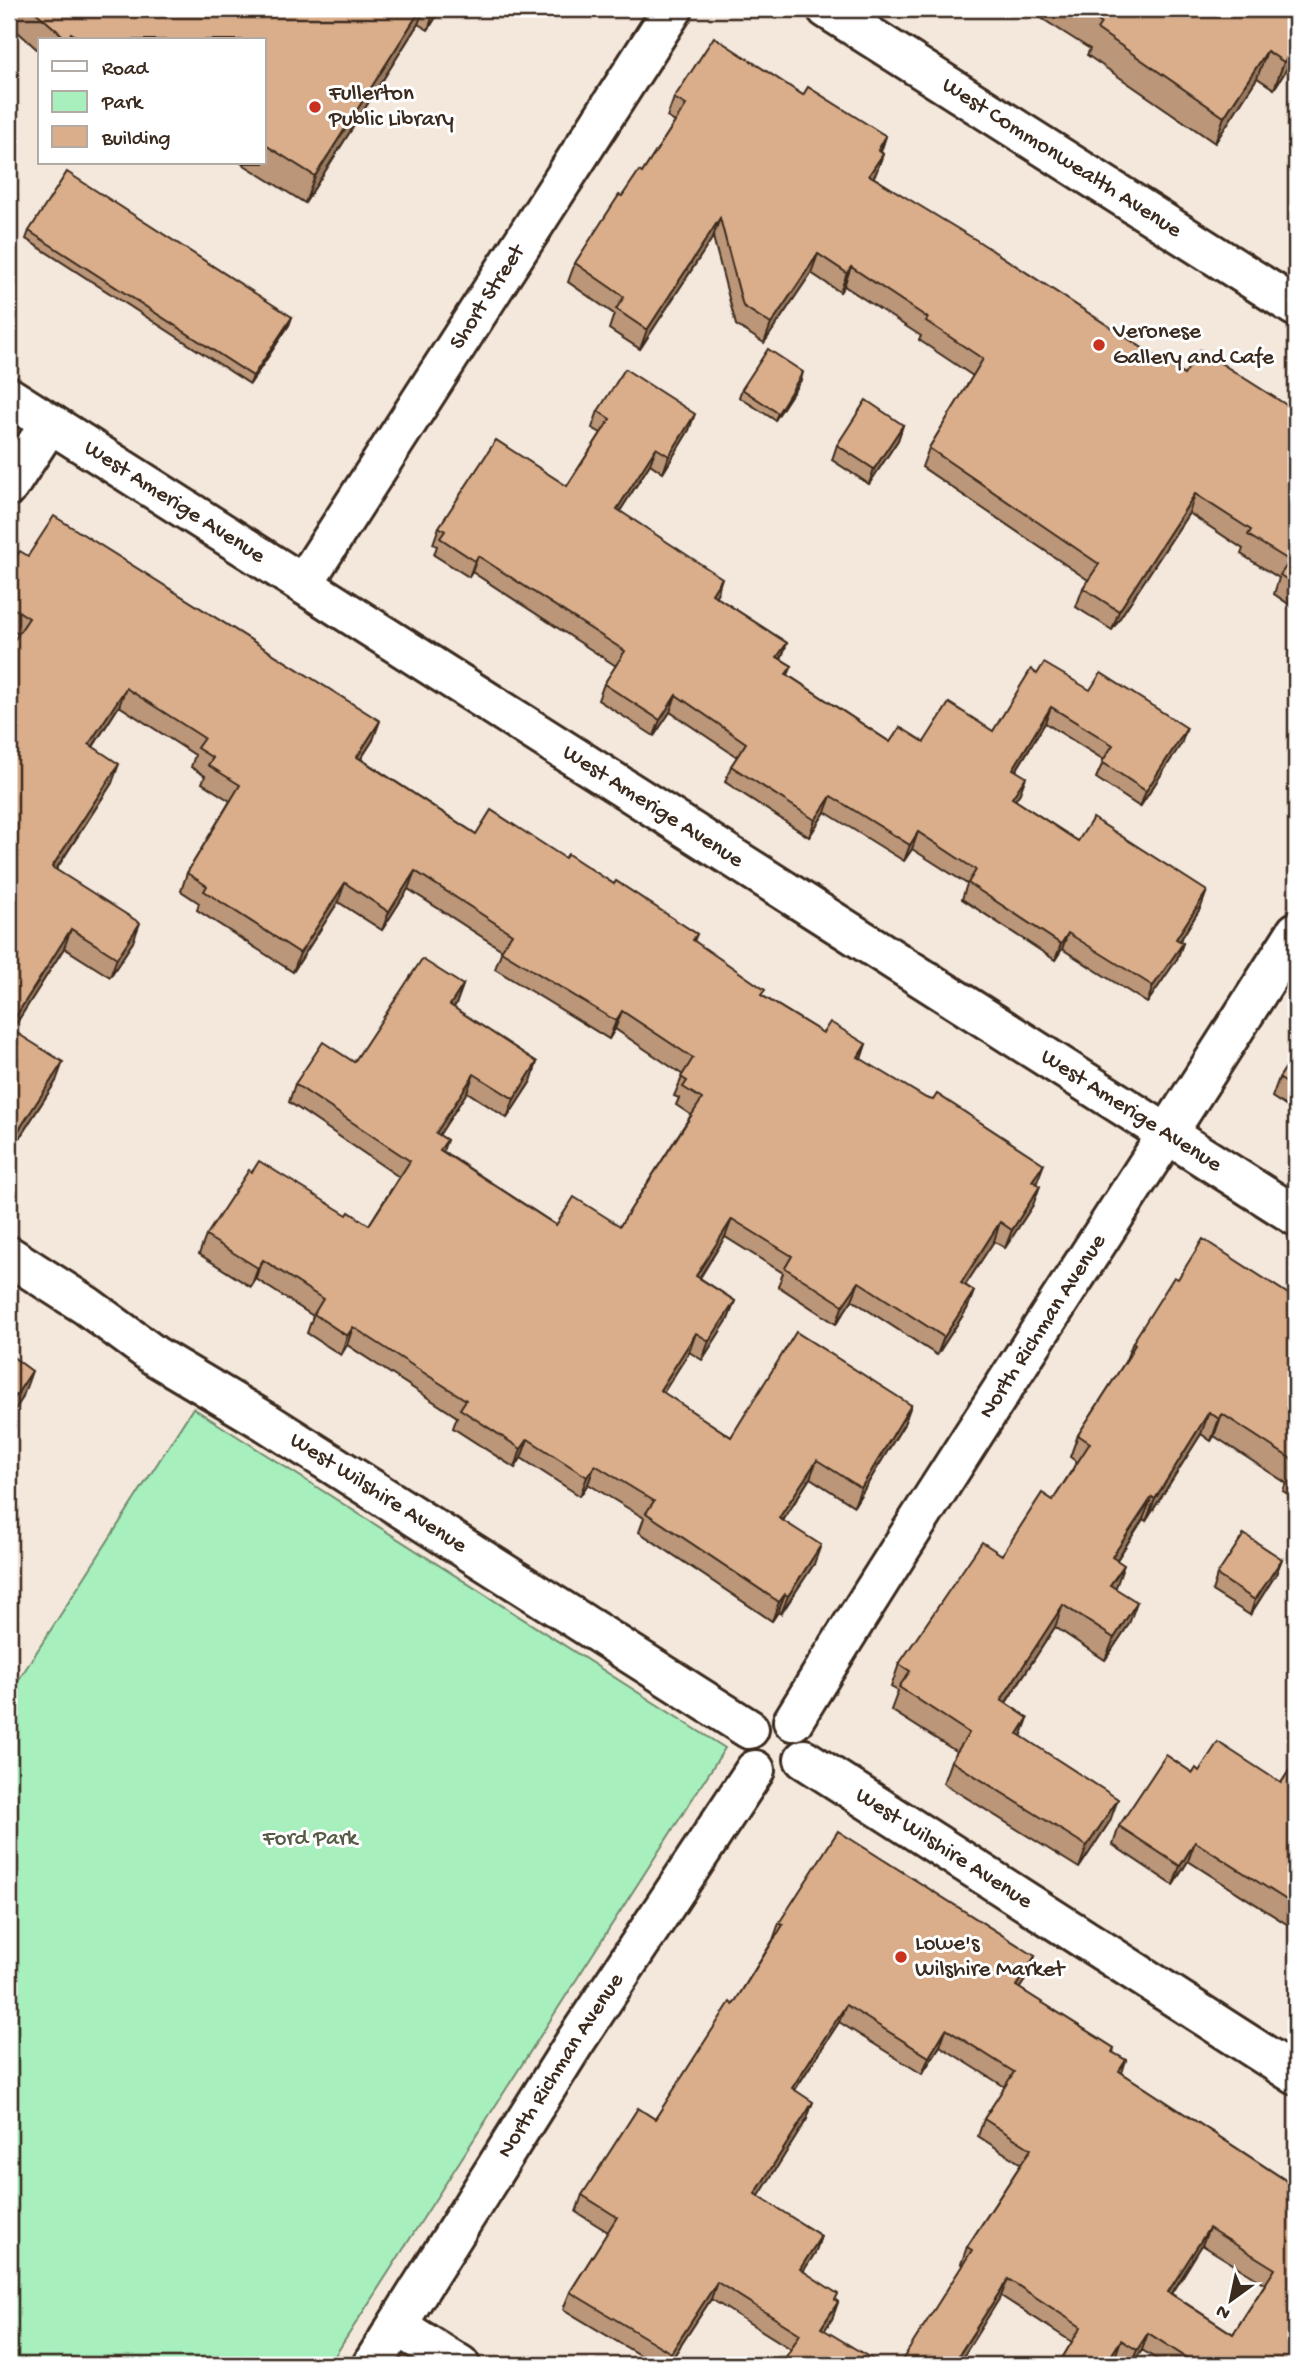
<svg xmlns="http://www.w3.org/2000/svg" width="1305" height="2374" viewBox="0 0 1305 2374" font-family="'Gochi Hand',sans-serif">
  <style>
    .green { fill: #a7efbd; stroke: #718c6e; stroke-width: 2 }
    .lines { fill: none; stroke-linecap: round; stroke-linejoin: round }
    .minor-casing { stroke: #3b2a1e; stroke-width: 44 }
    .secondary-casing { stroke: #3b2a1e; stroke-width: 44 }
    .minor { stroke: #fff; stroke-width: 38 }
    .secondary { stroke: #fff; stroke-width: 38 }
    .wall { fill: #bb9678; stroke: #3b2a1e; stroke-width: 2; fill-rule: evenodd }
    .shaded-wall { fill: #997a61; stroke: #3b2a1e; stroke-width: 2 }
    .building { fill: #daae8b; stroke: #3b2a1e; stroke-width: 2; fill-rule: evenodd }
    .poi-dot { fill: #c8321e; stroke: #fff; stroke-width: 2.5 }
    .labels { text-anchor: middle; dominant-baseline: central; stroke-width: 6; stroke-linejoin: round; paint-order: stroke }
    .poi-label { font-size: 23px; fill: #3b2a1e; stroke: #fff; text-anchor: start }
    .street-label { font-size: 23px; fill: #3b2a1e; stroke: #fff }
    .park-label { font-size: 23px; fill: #565b46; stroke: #fff }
  </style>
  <rect width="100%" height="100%" fill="#f4e7dc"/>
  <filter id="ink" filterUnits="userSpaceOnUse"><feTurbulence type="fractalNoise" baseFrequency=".0143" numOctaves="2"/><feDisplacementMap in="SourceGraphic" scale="14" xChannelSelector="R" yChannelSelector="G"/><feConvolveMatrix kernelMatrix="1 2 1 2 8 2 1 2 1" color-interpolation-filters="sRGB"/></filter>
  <g filter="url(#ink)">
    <!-- green -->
    <polygon class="green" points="193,1408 725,1748 329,2365 9,2365 9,1695"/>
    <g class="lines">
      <!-- minor casing -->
      <g class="minor-casing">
        <g id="minor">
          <path id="s1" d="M9,397L1296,1216"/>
          <polyline points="9,486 50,423"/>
          <path id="s2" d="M303,584L673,9"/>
          <path id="s3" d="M9,1256L87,1306L155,1356L266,1422L749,1729"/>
          <path id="s4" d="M793,1721C956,1455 1130,1196 1296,932"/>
          <path id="s5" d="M804,1759L1296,2075"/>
          <polyline points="397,2326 460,2365"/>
          <path id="s6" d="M372,2365L575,2042L755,1770"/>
        </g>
      </g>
      <!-- secondary casing -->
      <g class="secondary-casing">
        <g id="secondary">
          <path id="s7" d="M827,9L1296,307"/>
        </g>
      </g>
      <!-- minor -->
      <use href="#minor" class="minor"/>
      <!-- secondary -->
      <use href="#secondary" class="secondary"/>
    </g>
    <!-- wall -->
    <g class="wall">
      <polygon points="9,9 441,9 428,30 418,24 305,203 241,163 264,163 264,40 40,40 40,52 18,32 9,21"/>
      <polygon points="1027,9 1296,9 1296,55 1274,89 1257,78 1215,143 1087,55 1090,49"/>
      <polygon points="803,95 886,136 881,152 883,154 876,173 873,177 1184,375 1296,411 1296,609 1274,594 1279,578 1241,554 1243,549 1189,513 1112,630 1076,607 1083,588 1088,580 922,467 929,448 973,376 919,340 921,336 844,286 840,292 811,273 764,343 736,325 713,237 640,349 609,329 614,314 568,282 575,263 622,196 642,173 675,122 667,117 674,98"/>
      <polygon points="29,231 292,317 289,325 250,384 26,239"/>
      <polygon points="801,380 775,420 739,397 742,389"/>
      <polygon points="598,411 689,430 663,473 650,464 620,511 717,594 715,596 787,643 781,659 792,666 788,675 890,742 924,742 993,731 1037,674 1181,744 1140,807 1096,778 1104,760 1045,723 1016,771 1020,793 1015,800 1078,841 1201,907 1180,941 1183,943 1177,959 1147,1003 1062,949 1055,960 962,899 967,884 912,849 904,861 825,812 809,837 725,782 731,766 737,757 670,712 654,736 598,700 604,684 616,666 472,572 469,577 434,555 437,546 433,544 439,527 567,486 601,433 592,428"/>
      <polygon points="903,425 898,440 869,484 832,460 837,445"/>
      <polygon points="28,556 373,740 361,759 476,834 565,858 614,884 697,934 694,941 763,996 823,1033 866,1044 861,1059 1036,1183 1033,1205 1005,1248 994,1241 965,1285 974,1291 967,1309 937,1355 852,1300 836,1324 778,1286 783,1273 725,1237 700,1278 735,1301 728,1319 702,1360 689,1352 663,1393 731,1437 911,1405 904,1424 854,1506 810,1478 783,1521 814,1564 781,1614 778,1612 772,1621 639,1532 644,1518 588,1484 580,1496 521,1458 515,1468 453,1428 457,1417 347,1345 341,1355 307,1333 313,1316 256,1279 251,1287 199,1254 206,1236 347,1215 369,1225 399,1177 289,1102 295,1084 354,1062 463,985 456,1004 453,1008 537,1062 531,1081 507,1118 467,1092 439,1135 447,1140 443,1151 556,1225 620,1226 691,1115 676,1105 679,1098 674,1096 683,1075 615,1029 609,1039 495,969 502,950 408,889 382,930 338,902 293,972 197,910 199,903 181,891 187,873 230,801 202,783 205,776 191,767 195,755 119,706 93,747 112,783 56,870 133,942 110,977 64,948 12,1030 56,1081 9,1154 9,648 18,634 9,628 9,568"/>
      <polygon points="1296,636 1296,657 1290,653"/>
      <polygon points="1296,1052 1296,1113 1272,1097 1279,1078"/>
      <polygon points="1178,1279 1296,1299 1296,1499 1283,1491 1286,1483 1214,1436 1211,1441 1201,1434 1146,1521 1143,1519 1117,1560 1115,1588 1129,1624 1105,1660 1055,1627 1006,1703 1028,1718 1021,1736 1110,1821 1079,1868 943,1783 951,1761 957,1752 891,1710 898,1691 891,1687 899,1664 1053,1500 1077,1462 1070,1457 1078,1435 1125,1362 1133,1342"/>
      <polygon points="1282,1559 1276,1574 1250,1615 1212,1591 1217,1575"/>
      <polygon points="1296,1760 1296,1930 1188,1861 1173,1885 1113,1845 1119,1826 1193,1773 1199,1771 1281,1783"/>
      <path d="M779,1923L1035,1956L1029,1974L1019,1988L1114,2048L1113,2053L1126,2060L1122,2073L1296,2187V2365H1166L1142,2350L1132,2365H1128L1115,2357L1110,2365H1058L1072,2342L1001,2296L961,2264L967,2247L1021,2164L978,2136L984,2119L1005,2087L940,2046L922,2074L839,2022L795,2090L807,2119L758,2197L821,2236L815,2253L803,2271L838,2302L832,2319L791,2349L711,2299L668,2365H656L563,2309L570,2292L608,2232L576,2212L582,2195L655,2119L733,2005L773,1940ZM1202,2245L1265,2284L1233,2334L1172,2294Z"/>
    </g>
    <!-- shaded-wall -->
    <g class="shaded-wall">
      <polygon points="421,9 424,9 418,24 305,203 315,176"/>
      <polygon points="435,9 441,9 428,30"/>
      <polygon points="1296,43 1296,55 1274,89 1284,62"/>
      <polygon points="1267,51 1257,78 1215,143 1224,117"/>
      <polygon points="886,136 879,156 878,150"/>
      <polygon points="883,154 876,173 862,194 869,175"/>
      <polygon points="720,218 713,237 640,349 647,330"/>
      <polygon points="818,254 811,273 764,343 771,324"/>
      <polygon points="851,267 844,286 840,292 847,273"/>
      <polygon points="292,317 289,325 250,384 253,376"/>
      <polygon points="803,372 801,380 775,420 778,413"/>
      <polygon points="695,414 689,430 663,473 669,456"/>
      <polygon points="903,425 898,440 869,484 874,469"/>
      <polygon points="656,448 650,464 611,525 617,509"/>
      <polygon points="1195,494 1189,513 1112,630 1119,611"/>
      <polygon points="478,556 472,572 469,577 475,561"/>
      <polygon points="722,578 717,594 706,610 712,594"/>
      <polygon points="787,643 781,659 777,657"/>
      <polygon points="126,688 119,706 82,763 89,744"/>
      <polygon points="676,695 670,712 654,736 660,720"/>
      <polygon points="1051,707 1045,723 1007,785 1013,769"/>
      <polygon points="380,721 373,740 350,775 357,757"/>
      <polygon points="1187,728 1181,744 1140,807 1146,791"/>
      <polygon points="119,764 112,783 45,886 52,867"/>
      <polygon points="1026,777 1020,793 1006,814 1012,798"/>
      <polygon points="831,796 825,812 809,837 815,820"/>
      <polygon points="918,832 912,849 904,861 910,845"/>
      <polygon points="415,871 408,889 382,930 389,912"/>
      <polygon points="345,883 338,902 293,972 300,953"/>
      <polygon points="1207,891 1201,907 1171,955 1176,939"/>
      <polygon points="140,923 133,942 110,977 117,958"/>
      <polygon points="71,929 64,948 9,1035 9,1027"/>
      <polygon points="1068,933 1062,949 1055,960 1061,944"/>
      <polygon points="1183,943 1177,959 1147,1003 1153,986"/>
      <polygon points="463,985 456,1004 443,1024 450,1005"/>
      <polygon points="622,1011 615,1029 609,1039 616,1021"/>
      <polygon points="866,1044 859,1063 858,1057"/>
      <polygon points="63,1062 56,1081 9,1154 9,1150 11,1142"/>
      <polygon points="537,1062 531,1081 507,1118 514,1099"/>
      <polygon points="474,1074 467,1092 429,1151 436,1133"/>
      <polygon points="1044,1164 1037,1182 1026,1200 1032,1181"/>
      <polygon points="1040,1186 1033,1205 1005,1248 1012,1230"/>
      <polygon points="732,1219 725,1237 689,1294 696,1276"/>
      <polygon points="1000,1222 994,1241 955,1301 961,1283"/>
      <polygon points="263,1260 256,1279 251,1287 258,1268"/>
      <polygon points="859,1282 852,1300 836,1324 843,1305"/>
      <polygon points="974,1291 967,1309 937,1355 944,1337"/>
      <polygon points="735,1301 728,1319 702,1360 709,1341"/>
      <polygon points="353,1327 347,1345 341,1355 347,1336"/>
      <polygon points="696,1333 689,1352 653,1409 660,1390"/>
      <polygon points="32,1371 22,1399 9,1419 9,1406"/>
      <polygon points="911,1405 904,1424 854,1506 861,1488"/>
      <polygon points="1209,1412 1201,1434 1146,1521 1155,1499"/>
      <polygon points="1222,1414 1214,1436 1211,1441 1219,1419"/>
      <polygon points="528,1439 521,1458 515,1468 521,1449"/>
      <polygon points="817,1460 810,1478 772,1537 779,1518"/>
      <polygon points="595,1465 588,1484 580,1496 587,1477"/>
      <polygon points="1152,1497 1143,1519 1104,1579 1112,1557"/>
      <polygon points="821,1545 814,1564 781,1614 788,1596"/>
      <polygon points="1282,1559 1276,1574 1250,1615 1255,1600"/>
      <polygon points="1124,1565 1116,1587 1102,1607 1110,1585"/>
      <polygon points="785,1594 778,1612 772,1621 779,1602"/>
      <polygon points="1137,1602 1129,1624 1105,1660 1114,1638"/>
      <polygon points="1063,1605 1055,1627 993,1722 1001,1700"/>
      <polygon points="1028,1718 1020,1740 1018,1734"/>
      <polygon points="1118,1799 1110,1821 1079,1868 1087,1846"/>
      <polygon points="1195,1842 1188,1861 1173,1885 1180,1866"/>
      <polygon points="1035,1956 1029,1974 1010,2003 1016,1986"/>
      <polygon points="846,2005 839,2022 785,2105 792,2088"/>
      <polygon points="946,2029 940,2046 922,2074 929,2057"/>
      <polygon points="813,2102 807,2119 749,2212 755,2194"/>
      <polygon points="1209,2228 1202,2245 1162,2309 1168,2292"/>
      <polygon points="821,2236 815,2253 794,2286 800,2269"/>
      <polygon points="1008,2279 1001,2296 958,2365 953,2365"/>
      <polygon points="717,2282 711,2299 668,2365 666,2365 671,2353"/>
      <polygon points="838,2302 832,2319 815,2345 821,2328"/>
      <polygon points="1148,2333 1142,2350 1131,2365 1137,2350"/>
      <polygon points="1121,2340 1115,2357 1110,2365 1105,2365"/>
    </g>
    <!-- building -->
    <g class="building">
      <polygon points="32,9 421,9 315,176 264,144 264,40 82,40 71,33 68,40"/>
      <polygon points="1079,9 1296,9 1296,43 1284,62 1267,51 1224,117 1097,29 1101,23"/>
      <polygon points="714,37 803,95 808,87 886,136 878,150 883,154 869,175 978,241 1184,375 1200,350 1296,411 1296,441 1294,444 1296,445 1296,585 1280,575 1290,561 1248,535 1251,530 1195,494 1119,611 1083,588 1099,564 929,448 983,359 926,321 928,318 851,267 847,273 818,254 771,324 743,306 720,218 647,330 616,309 624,297 575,263 619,195 622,196 639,171 642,173 686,105 674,98"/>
      <polygon points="67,172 292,317 253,376 29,231"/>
      <polygon points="768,349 803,372 778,413 742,389"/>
      <polygon points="625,369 695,414 669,456 656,448 617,509 722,578 712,594 787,643 777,657 792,666 786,674 890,742 900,727 924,742 949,703 993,731 1031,669 1037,674 1044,663 1090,690 1101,673 1187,728 1146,791 1102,762 1113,745 1051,707 1013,769 1026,777 1012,798 1078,841 1093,818 1207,891 1176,939 1183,943 1153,986 1068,933 1061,944 968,883 976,870 918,832 910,845 831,796 815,820 731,766 746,743 676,695 660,720 604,684 625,651 478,556 475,561 440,538 445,531 439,527 496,440 567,486 610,419 598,411"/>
      <polygon points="866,400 903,425 874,469 837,445"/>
      <polygon points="54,516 380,721 357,757 476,834 491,810 565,858 568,854 614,884 616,881 697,934 693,940 765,990 761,995 823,1033 830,1022 866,1044 858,1057 926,1098 933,1100 937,1094 1044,1164 1032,1181 1040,1186 1012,1230 1000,1222 961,1283 974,1291 944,1337 859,1282 843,1305 785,1268 792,1256 732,1219 696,1276 735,1301 709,1341 696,1333 660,1390 731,1437 796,1332 911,1405 861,1488 817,1460 779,1518 821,1545 788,1596 785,1594 779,1602 646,1513 654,1501 595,1465 587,1477 528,1439 521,1449 460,1409 466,1400 353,1327 347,1336 314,1314 323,1299 263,1260 258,1268 206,1236 249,1170 252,1172 259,1161 347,1215 349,1212 369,1225 410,1161 295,1084 323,1042 354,1062 422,959 463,985 450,1005 537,1062 514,1099 474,1074 436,1133 447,1140 440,1150 556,1225 574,1197 620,1226 702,1099 683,1087 687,1081 681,1077 693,1058 622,1011 616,1021 501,951 512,934 415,871 389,912 345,883 300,953 204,891 207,886 187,873 240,785 208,765 213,758 197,748 204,738 126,688 89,744 119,764 52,867 140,923 117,958 71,929 9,1027 9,648 29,618 9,605 9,568 20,551 28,556"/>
      <polygon points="9,1028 63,1062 11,1142 9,1141"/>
      <polygon points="1296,1052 1296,1089 1279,1078"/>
      <polygon points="1203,1239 1296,1299 1296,1472 1292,1469 1296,1462 1222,1414 1219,1419 1209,1412 1155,1499 1152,1497 1112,1557 1124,1565 1110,1585 1137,1602 1114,1638 1063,1605 1001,1700 1028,1718 1018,1734 1118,1799 1087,1846 951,1761 969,1733 899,1687 910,1671 899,1664 982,1542 1002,1555 1042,1493 1053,1500 1090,1443 1078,1435 1129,1356 1135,1344 1133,1342 1174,1277 1178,1279"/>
      <polygon points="9,1354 32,1371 9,1406"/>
      <polygon points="1244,1534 1282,1559 1255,1600 1217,1575"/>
      <polygon points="1218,1742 1281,1783 1296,1760 1296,1906 1195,1842 1180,1866 1119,1826 1166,1755 1193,1773 1196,1768 1199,1771"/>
      <path d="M838,1831L1035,1956L1016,1986L1114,2048L1112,2052L1126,2060L1119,2071L1296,2187V2365H1198L1148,2333L1137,2350L1121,2340L1105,2365H1058L1081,2327L1008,2279L953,2364L955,2365H899L972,2250L967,2247L1031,2149L984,2119L1014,2072L946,2029L929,2057L846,2005L792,2088L813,2102L755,2194L821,2236L800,2269L838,2294L835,2300L838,2302L821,2328L882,2365H781L800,2334L717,2282L671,2353L570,2292L617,2217L582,2195L638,2108L655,2119L730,2002L733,2005L783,1925L779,1923ZM1209,2228L1275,2269L1233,2334L1168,2292Z"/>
    </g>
  </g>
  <!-- markers -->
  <g class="poi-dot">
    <circle cx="315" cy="107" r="7"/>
    <circle cx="1099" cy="345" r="7"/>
    <circle cx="901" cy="1957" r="7"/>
  </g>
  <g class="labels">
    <!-- poi labels -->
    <g class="poi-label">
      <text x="329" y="94">Fullerton<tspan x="329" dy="26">Public Library</tspan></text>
      <text x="1113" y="332">Veronese<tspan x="1113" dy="26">Gallery and Cafe</tspan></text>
      <text x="915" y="1944">Lowe's<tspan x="915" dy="26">Wilshire Market</tspan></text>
    </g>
    <!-- street labels -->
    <g class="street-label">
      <text stroke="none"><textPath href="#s7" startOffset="278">West Commonwealth Avenue</textPath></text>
      <text stroke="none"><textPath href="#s2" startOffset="341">Short Street</textPath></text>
      <text stroke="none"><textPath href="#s1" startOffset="196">West Amerige Avenue</textPath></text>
      <text stroke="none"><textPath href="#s1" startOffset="763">West Amerige Avenue</textPath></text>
      <text stroke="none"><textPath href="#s1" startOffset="1330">West Amerige Avenue</textPath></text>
      <text stroke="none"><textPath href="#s4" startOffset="467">North Richman Avenue</textPath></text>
      <text stroke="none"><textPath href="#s3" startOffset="439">West Wilshire Avenue</textPath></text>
      <text stroke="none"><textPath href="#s5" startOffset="166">West Wilshire Avenue</textPath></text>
      <text stroke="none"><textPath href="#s6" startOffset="354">North Richman Avenue</textPath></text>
    </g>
    <!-- park labels -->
    <g class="park-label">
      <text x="310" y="1839">Ford Park</text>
    </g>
  </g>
  <!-- margin -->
  <rect width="1305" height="2374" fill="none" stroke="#fff" stroke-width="35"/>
  <rect x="18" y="18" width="1270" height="2339" fill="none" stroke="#3b2a1e" stroke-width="2.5" filter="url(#ink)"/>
  <!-- legend -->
  <rect x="38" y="38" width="228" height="126" fill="#ffffff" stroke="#b1aaa5" stroke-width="2"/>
  <rect x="52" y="61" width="35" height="10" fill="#ffffff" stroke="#b1aaa5" stroke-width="2"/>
  <text x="102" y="74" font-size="21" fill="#3b2a1e">Road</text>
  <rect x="52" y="91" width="35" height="21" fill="#a7efbd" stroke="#b1aaa5" stroke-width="2"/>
  <text x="102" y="108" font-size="21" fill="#3b2a1e">Park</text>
  <rect x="52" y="126" width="35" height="21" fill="#daae8b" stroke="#b1aaa5" stroke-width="2"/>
  <text x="102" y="144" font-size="21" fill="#3b2a1e">Building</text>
  <!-- north arrow -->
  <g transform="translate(1231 2300) rotate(213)" stroke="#ffffff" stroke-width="5" paint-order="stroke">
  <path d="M0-5L12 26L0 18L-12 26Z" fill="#3b2a1e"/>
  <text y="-10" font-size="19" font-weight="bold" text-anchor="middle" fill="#3b2a1e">N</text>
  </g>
</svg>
